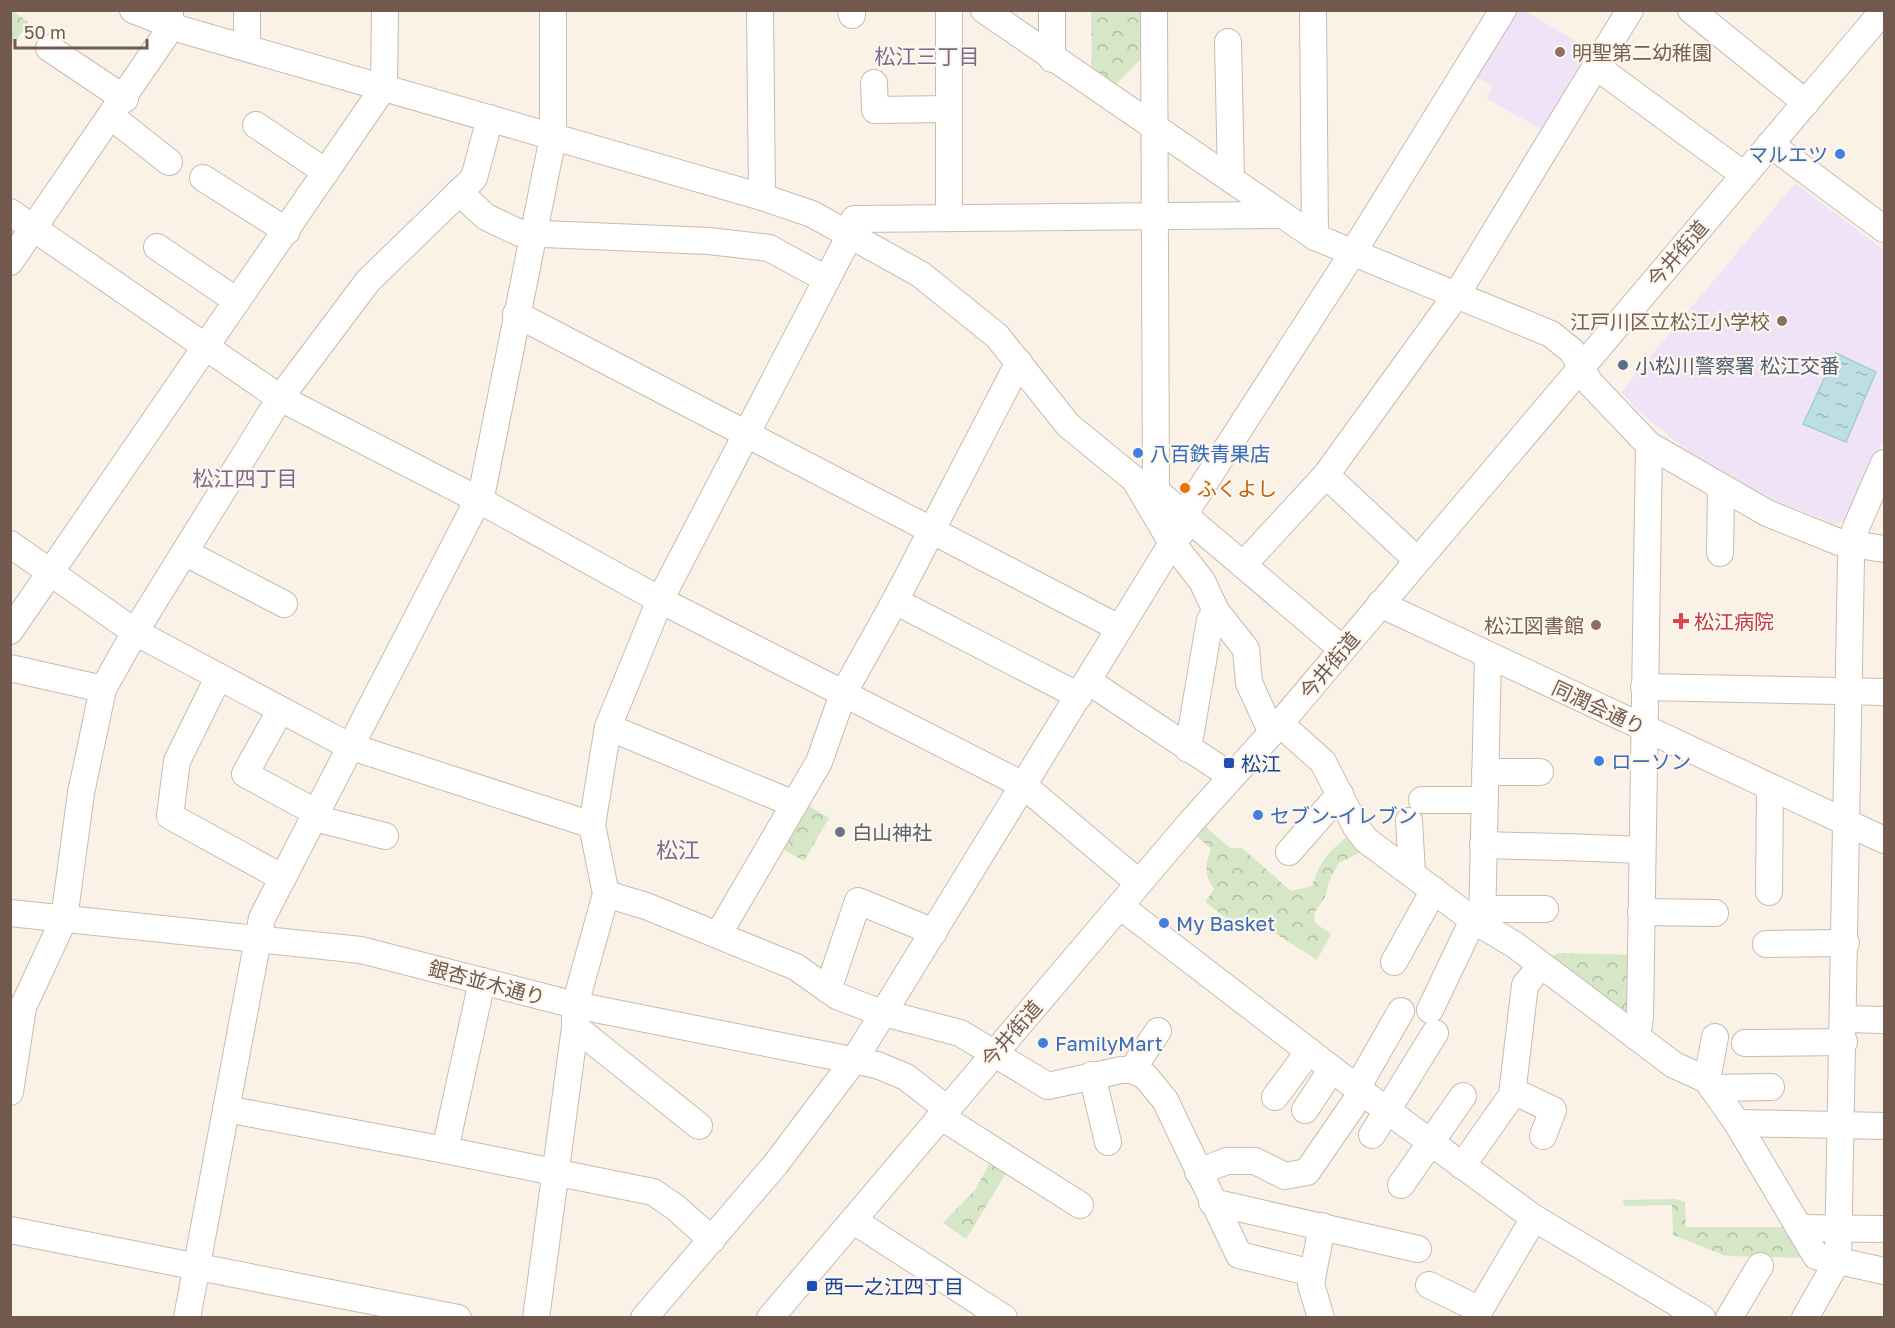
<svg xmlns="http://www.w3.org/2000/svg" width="1895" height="1328" viewBox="0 0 1895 1328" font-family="'Golos Text','Noto Sans JP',sans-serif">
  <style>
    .education { fill: #efe4f7 }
    .forest { fill: url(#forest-crowns) }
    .water { fill: url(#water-ripples); stroke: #a5ced3; stroke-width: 1.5 }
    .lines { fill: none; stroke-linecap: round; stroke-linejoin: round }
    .minor-casing { stroke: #cbbaae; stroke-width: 28 }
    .minor { stroke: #fff; stroke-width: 26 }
    .education-dot { fill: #8d6e63; stroke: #fdf6ed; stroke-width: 2 }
    .shop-dot { fill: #3f7fe0; stroke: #fdf6ed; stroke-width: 2 }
    .service-dot { fill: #5c6f8a; stroke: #fdf6ed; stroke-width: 2 }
    .food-dot { fill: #e8710a; stroke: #fdf6ed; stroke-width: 2 }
    .health-dot { fill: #e0444e; stroke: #fdf6ed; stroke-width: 2 }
    .transit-dot { fill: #1a4fb4; stroke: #fdf6ed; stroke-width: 2 }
    .worship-dot { fill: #6b7280; stroke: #fdf6ed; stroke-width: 2 }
    .labels { text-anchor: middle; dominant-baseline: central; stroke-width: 4.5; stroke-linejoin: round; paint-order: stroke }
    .education-label { font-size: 20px; fill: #785e54; stroke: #fdf6ed; text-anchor: end }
    .shop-label { font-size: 20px; fill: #366cbe; stroke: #fdf6ed; text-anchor: start }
    .street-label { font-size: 20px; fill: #72594e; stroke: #fdf6ed }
    .service-label { font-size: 20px; fill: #4e5e75; stroke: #fdf6ed; text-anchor: start }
    .food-label { font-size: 20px; fill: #c56008; stroke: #fdf6ed; text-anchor: start }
    .health-label { font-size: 20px; fill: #be3a42; stroke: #fdf6ed; text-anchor: start }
    .transit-label { font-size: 20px; fill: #164399; stroke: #fdf6ed; text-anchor: start }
    .worship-label { font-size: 20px; fill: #5b616d; stroke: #fdf6ed; text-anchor: start }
    .neighbourhood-label { font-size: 21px; fill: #7e668e; stroke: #fdf6ed }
    .quarter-label { font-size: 22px; fill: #7e668e; stroke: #fdf6ed }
  </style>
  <defs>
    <pattern id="forest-crowns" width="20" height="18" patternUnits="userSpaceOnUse" patternTransform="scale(1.5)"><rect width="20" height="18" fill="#d5e7c7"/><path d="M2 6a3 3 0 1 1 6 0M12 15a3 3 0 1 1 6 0" fill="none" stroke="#b1bea4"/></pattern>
    <pattern id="water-ripples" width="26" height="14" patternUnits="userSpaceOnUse" patternTransform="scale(1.5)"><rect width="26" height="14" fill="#bddfe2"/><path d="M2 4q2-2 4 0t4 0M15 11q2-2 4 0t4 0" fill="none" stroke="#9eb8b9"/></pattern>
  </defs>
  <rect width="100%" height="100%" fill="#faf2e7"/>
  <!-- education -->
  <g class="education">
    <polygon points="1515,11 1525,11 1596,53 1547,133 1486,98 1493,87 1474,76"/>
    <polygon points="1795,183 1884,250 1884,438 1848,520 1835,524 1774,500 1686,450 1639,411 1621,392"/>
  </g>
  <!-- forest -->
  <g class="forest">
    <polygon points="11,10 28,22 11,49 10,11"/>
    <polygon points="1091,11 1146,11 1146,54 1110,90 1092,77"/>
    <polygon points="801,801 829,818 804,861 776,845"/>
    <path d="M1198,820L1230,848H1242L1291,891L1312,886C1320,860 1333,845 1356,832L1369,848L1339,863L1329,881L1325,897L1314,913L1315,923L1331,934L1317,960L1267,928L1244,932L1205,902L1214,889C1204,875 1205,865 1211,849L1189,829Z"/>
    <polygon points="1557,953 1638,955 1637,1019 1544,966"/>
    <polygon points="994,1155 1011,1165 966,1239 943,1223 975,1190"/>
    <polygon points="1676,1199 1685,1202 1686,1227 1792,1227 1810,1258 1726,1256 1673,1235 1672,1205 1624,1206 1623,1200"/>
  </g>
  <!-- water -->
  <polygon class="water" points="1836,353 1876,372 1846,442 1803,424"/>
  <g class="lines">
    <!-- minor casing -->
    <g class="minor-casing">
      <g id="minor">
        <polyline points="133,10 183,30 762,197 812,214 920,274 997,336 1068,425 1135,480 1156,491 1342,649"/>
        <polyline points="247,10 247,48"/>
        <polyline points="760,10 762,197"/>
        <polyline points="851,10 852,15"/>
        <polyline points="984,10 1315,237 1551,334 1572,351 1590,383 1649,445 1767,513 1839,542 1884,549"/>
        <polyline points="1052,10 1052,59"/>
        <polyline points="1154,10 1156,491"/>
        <polyline points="1313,10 1315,237"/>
        <polyline points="1691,10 1806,103"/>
        <polyline points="1228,42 1231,179"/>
        <polyline points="49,48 125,99"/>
        <polyline points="1597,67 1744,175"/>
        <polyline points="874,83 875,110 949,109"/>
        <polyline points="112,117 169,162"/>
        <polyline points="256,125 326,172"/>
        <polyline points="1770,144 1884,229"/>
        <polyline points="203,178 287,231"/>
        <polyline points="459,192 486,217 520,233 709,241 769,248 826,279"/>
        <polyline points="10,212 280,398 479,500 660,600 1023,785 1139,883"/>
        <polyline points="949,217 949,10"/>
        <polyline points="157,247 237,301"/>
        <polyline points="10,262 165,36 170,26 170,11"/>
        <polyline points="516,314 1119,628"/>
        <polyline points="1326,475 1417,560"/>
        <polyline points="1136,482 1172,543 1202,581 1216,611 1246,649 1249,683 1268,724 1286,729 1323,762 1356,827 1366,840 1473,920 1515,945 1674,1065 1707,1080 1737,1123 1816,1256 1884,1271"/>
        <polyline points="10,544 135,632 349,746 592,825"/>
        <polyline points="186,553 284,604"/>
        <polyline points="1720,553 1721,487"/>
        <polyline points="1243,565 1326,475 1457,294 1630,10"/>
        <polyline points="895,601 1079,696"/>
        <polyline points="1380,604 1884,840"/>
        <polyline points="10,631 384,87 385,10"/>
        <polyline points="10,668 103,689"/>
        <polyline points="218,678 177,761 170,816 283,878"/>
        <polyline points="1088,681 1231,776"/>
        <polyline points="1644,687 1884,692"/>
        <polyline points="280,711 245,774 317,813 326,821 385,836"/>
        <polyline points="608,727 794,804"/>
        <polyline points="1188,749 1210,620 1216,611"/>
        <polyline points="1485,772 1540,772"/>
        <polyline points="1422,800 1484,800"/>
        <polyline points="1409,821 1412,873"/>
        <polyline points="1483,845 1558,847"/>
        <polyline points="1565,847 1642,850"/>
        <polyline points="1289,852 1340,794"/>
        <polyline points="1769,892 1770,787"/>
        <polyline points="606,894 646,906 796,967 837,996 876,1011 960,1033 1048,1086 1121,1070 1132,1070 1145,1076 1165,1100 1239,1255 1313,1273"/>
        <polyline points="1120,906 1362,1092 1534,1218 1702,1318"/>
        <polyline points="1483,909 1545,909"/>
        <polyline points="1641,912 1715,913"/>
        <polyline points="10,913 361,950 575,1005 877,1065 906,1077 947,1109"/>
        <polyline points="1482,926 1488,655"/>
        <polyline points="718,935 819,762 843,694 895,601 1019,362"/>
        <polyline points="1766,944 1846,943"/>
        <polyline points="1394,962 1434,890"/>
        <polyline points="828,990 858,901 934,932"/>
        <polyline points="1430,1010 1473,920"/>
        <polyline points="1845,1019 1884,1020"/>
        <polyline points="575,1027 699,1126"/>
        <polyline points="1637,1037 1640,1018 1649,445"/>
        <polyline points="1745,1043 1844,1042"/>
        <polyline points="1132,1070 1158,1031"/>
        <polyline points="1092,1075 1108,1142"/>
        <polyline points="1707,1080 1715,1037"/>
        <polyline points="1357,1088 1401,1011"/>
        <polyline points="1712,1088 1771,1087"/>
        <polyline points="1513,1091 1553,1110 1543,1136"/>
        <polyline points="10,1092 23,1007 64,919 81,793 103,689 135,632 280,398 368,281 474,178 490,118"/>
        <polyline points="1275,1097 1309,1051"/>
        <polyline points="226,1109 445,1150 653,1192 675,1207 712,1240"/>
        <polyline points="1305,1110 1332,1069"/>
        <polyline points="940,1116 1080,1205"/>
        <polyline points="1737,1123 1884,1126"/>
        <polyline points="1372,1135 1435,1033"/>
        <polyline points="445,1150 482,981"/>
        <polyline points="1462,1166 1512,1095 1525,985 1541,966"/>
        <polyline points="1198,1172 1227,1161 1255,1161 1285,1176 1307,1172 1362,1092"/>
        <polyline points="1401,1185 1463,1096"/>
        <polyline points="1212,1202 1418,1249"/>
        <polyline points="854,1221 1004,1318"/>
        <polyline points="1799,1228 1884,1229"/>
        <polyline points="10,1230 458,1318"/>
        <polyline points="1429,1285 1480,1310"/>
        <polyline points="187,1318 262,918 482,492 553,137 553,10"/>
        <polyline points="536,1318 575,1027 575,1005 606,894 592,825 608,727 660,600 851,233 854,219 1280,215"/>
        <polyline points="644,1318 775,1165 855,1059 1172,543 1187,526 1189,507 1352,254 1503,10"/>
        <polyline points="770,1318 1191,822 1277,727 1884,10"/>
        <polyline points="1321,1318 1311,1284 1322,1226"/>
        <polyline points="1475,1318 1534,1218"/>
        <polyline points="1729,1318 1760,1266"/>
        <polyline points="1805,1318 1838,1260 1851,558 1855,530 1884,463"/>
      </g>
    </g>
    <!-- minor -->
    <use href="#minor" class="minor"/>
  </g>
  <!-- markers -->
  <g class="education-dot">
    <circle cx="1560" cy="52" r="6"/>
    <circle cx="1782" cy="321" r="6"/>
    <circle cx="1596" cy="625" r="6"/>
  </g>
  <g class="shop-dot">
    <circle cx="1840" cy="154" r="6"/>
    <circle cx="1138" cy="453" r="6"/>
    <circle cx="1599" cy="761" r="6"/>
    <circle cx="1258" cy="815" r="6"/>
    <circle cx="1164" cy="923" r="6"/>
    <circle cx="1043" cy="1043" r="6"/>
  </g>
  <circle class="service-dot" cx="1623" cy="365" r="6"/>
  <circle class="food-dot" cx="1185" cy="488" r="6"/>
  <path class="health-dot" d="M1678 612h6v6h6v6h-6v6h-6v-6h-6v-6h6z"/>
  <g class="transit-dot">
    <rect x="1223" y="757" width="12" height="12" rx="3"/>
    <rect x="806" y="1280" width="12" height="12" rx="3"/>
  </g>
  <circle class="worship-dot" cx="840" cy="832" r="6"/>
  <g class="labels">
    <!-- education labels -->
    <g class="education-label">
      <text x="1572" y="52" text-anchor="start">明聖第二幼稚園</text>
      <text x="1770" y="321">江戸川区立松江小学校</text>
      <text x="1584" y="625">松江図書館</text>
    </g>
    <!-- shop labels -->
    <g class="shop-label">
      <text x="1828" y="154" text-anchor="end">マルエツ</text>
      <text x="1150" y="453">八百鉄青果店</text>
      <text x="1611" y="761">ローソン</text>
      <text x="1270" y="815">セブン-イレブン</text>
      <text x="1176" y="923">My Basket</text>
      <text x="1055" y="1043">FamilyMart</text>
    </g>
    <!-- street labels -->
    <g class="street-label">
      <text transform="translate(1677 253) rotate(-49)">今井街道</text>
      <text transform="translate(1329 665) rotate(-50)">今井街道</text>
      <text transform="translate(1599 707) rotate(25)">同潤会通り</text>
      <text transform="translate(487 982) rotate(15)">銀杏並木通り</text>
      <text transform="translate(1011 1033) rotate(-49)">今井街道</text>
    </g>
    <!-- service labels -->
    <g class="service-label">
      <text x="1635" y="365">小松川警察署 松江交番</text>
    </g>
    <!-- food labels -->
    <g class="food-label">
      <text x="1197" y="488">ふくよし</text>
    </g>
    <!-- health labels -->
    <g class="health-label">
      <text x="1694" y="621">松江病院</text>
    </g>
    <!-- transit labels -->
    <g class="transit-label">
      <text x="1241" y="763">松江</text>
      <text x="824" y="1286">西一之江四丁目</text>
    </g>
    <!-- worship labels -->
    <g class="worship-label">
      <text x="852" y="832">白山神社</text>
    </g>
    <!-- neighbourhood labels -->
    <g class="neighbourhood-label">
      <text x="927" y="56">松江三丁目</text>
      <text x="245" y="478">松江四丁目</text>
    </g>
    <!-- quarter labels -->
    <g class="quarter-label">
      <text x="678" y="849">松江</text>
    </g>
  </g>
  <!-- border -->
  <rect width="1895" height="1328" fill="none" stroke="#72594e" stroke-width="24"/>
  <!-- scale -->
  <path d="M15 39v9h132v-9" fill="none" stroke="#72594e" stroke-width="3"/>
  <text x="24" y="39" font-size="18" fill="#72594e" stroke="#fdf6ed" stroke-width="4.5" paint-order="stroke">50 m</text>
</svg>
